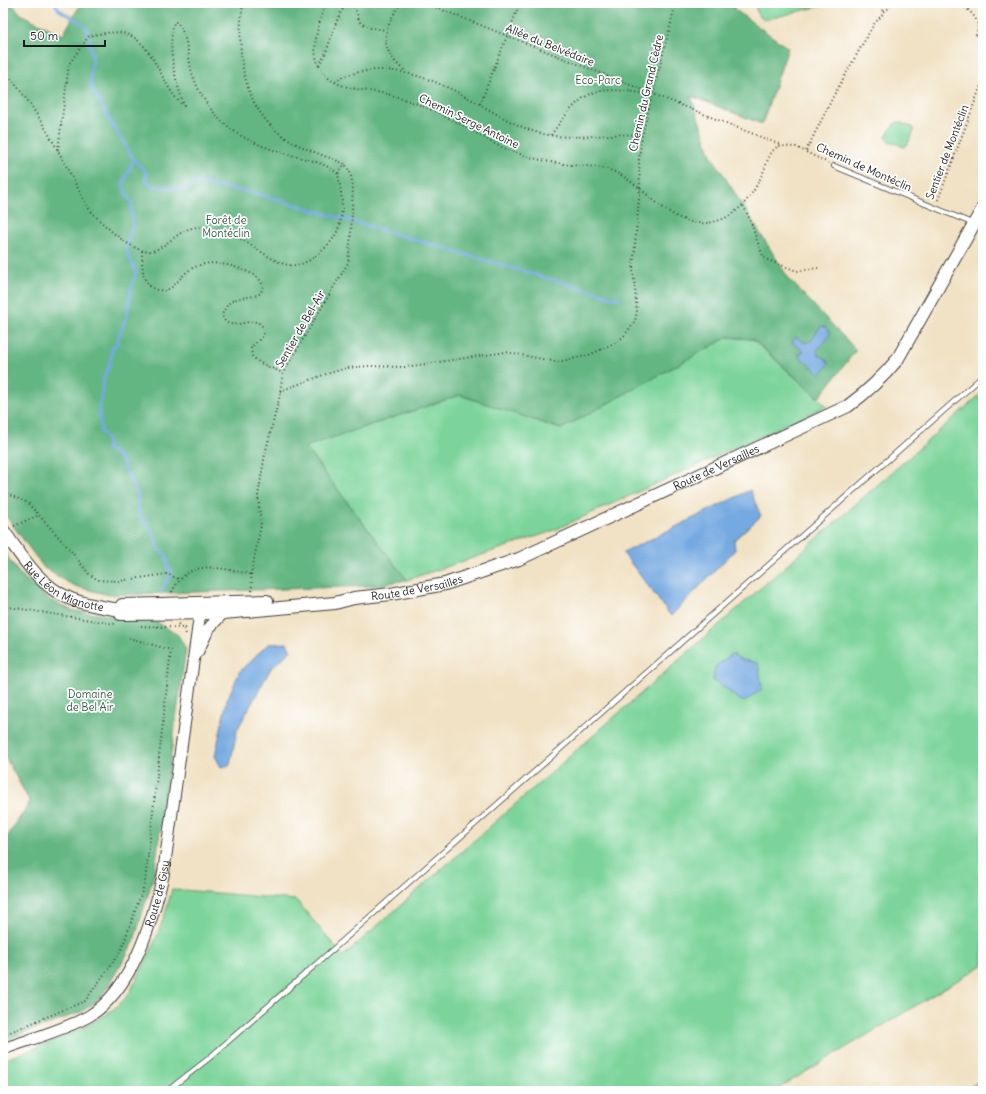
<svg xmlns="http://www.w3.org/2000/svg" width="986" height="1094" viewBox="0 0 986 1094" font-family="Delius,sans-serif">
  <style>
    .green { fill: #7bd49a; stroke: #4c785b }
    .forest { fill: #64b682; stroke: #40694f }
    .water { fill: #74a9e1; stroke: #48627e }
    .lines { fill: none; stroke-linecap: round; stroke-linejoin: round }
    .stream { stroke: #74a9e1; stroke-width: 3 }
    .service-casing { stroke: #3c3a35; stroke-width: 6 }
    .tertiary-casing { stroke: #3c3a35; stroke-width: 13 }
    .secondary-casing { stroke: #3c3a35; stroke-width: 14 }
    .path { stroke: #3c3a35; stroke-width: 2; stroke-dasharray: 1 3; stroke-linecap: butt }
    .service { stroke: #fff; stroke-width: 4.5 }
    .tertiary { stroke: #fff; stroke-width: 11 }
    .secondary { stroke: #fff; stroke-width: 12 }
    .labels { text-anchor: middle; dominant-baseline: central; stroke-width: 3.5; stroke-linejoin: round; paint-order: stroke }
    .street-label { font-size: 11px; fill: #1c1c1c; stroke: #fff }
    .park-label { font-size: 11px; fill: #3d5c48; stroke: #fff }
  </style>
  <rect width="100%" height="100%" fill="#fff"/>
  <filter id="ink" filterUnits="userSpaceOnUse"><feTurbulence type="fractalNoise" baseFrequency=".025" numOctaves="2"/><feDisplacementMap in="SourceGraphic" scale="8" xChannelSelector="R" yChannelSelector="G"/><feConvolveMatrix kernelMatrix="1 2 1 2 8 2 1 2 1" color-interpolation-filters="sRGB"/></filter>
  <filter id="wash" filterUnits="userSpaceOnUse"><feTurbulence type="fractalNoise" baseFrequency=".012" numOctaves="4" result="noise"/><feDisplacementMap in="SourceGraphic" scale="16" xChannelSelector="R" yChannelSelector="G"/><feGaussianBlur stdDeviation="0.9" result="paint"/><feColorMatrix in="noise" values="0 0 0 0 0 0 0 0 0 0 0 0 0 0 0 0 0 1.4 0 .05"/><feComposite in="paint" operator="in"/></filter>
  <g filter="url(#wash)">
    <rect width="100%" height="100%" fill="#f1e2c5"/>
    <!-- green -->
    <g class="green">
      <polygon points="754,3 833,3 764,20 758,15"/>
      <polygon points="899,122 912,127 914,131 907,145 904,147 887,140 886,137 894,124"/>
      <polygon points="728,337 752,339 827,406 550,532 407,580 305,447 460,395 561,429"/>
      <path d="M983,392V965L774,1091H3V1060C36,1048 106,1024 127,996C131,992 133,985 136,980C152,951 164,921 172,889L296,900L343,956Z"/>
      <polygon points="983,1079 983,1091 962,1091"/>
    </g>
    <!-- forest -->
    <g class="forest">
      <polygon points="3,3 11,3 22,15 63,35 81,3 735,3 734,9 788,48 762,124 691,96 711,155 789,279 856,350 819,398 753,339 728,337 561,429 460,395 305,447 407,580 372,586 109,595 74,586 44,568 3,512"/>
      <polygon points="3,550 18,572 48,599 74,611 155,621 178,635 186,649 154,874 134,941 126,956 102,996 96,1002 81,1012 3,1041 3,843 30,802 3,753"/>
    </g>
    <!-- water -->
    <g class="water">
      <polygon points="821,326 825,327 830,333 828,338 817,350 818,355 825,358 829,364 820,374 800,357 798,355 804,351 792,343 796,337 805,343 811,341"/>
      <polygon points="750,490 761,516 734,540 735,550 671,616 623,553"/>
      <polygon points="287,643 291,651 271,668 237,730 230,765 221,767 215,756 227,700 240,671 268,644"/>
      <path d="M732,654L742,660L758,663L762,689L744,702C732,697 726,686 713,681L715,667Z"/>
    </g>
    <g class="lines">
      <!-- stream -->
      <g class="stream">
        <polyline points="55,3 59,10 81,23 87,29 93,61 90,73 92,90 134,160 123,183 125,192 132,203 131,212 133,224 127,243 127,252 136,272 131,289 127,315 118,338 118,343 112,348 110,363 104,378 99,407 101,432 108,442 107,450 116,454 122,462 138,496 137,507 140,516 151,529 160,551 166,554 168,568 172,571 161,592"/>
        <polyline points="134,160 147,173 145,180 153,186 187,190 196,182 258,194 619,299"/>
      </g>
    </g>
  </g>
  <g filter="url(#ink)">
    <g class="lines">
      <!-- service casing -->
      <g class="service-casing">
        <g id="service">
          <polyline points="834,166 974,224"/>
          <polyline points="167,1091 208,1059 330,952 983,376"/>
        </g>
      </g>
      <!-- tertiary casing -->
      <g class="tertiary-casing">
        <g id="tertiary">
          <polyline points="198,651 209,628 223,613"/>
          <path id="s1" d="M3,1049C28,1040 67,1029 89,1016C132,990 152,922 163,876L201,606"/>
        </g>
      </g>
      <!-- secondary casing -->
      <g class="secondary-casing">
        <g id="secondary">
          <path id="s2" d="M3,530C21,556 40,587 71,599C86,605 103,607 119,610L121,614L223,613L335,603L354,598L391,594L445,584L519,559L848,406C867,392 882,378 897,360L983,208"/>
          <polyline points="119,610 122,605 267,601"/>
        </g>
      </g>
      <!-- path -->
      <g class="path">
        <path d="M326,3C318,24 307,56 325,75C343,92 369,89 391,95C418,103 445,115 469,129C485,138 500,148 517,153C534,159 553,163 571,165C583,166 595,166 607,169C643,180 666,226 706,223C738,220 754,194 765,168C768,160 770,150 779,146L796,147L828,163"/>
        <polyline points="353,3 360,22 371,28 386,30"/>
        <path d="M401,3C382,30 378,49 405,71"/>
        <polyline points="425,3 781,145"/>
        <polyline points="879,3 884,12"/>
        <path d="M958,3C971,11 982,20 976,36"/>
        <polyline points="979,24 983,17"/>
        <path d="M319,65C332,46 332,22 347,3"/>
        <path d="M3,69C39,110 62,158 87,206C97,220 135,256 152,251C171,245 181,225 203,227C218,228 233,234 246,242C277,261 292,280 325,248C347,227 343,202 338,174L345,164C326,156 303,149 286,138C241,108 236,52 243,3"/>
        <path d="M335,81C349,73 362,71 378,70C415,70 450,87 481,105C500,116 518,127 539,133C573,142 608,132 642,135"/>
        <polyline points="480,104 520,3"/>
        <path d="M551,135C584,89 592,85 648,94"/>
        <path d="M58,150L69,64L89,36C99,34 112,31 122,33C154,38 161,89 184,106C175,78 167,51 174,22H177C187,36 188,53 191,69C196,90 210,111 226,125C244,140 265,148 287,154C303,159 326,162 338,174"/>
        <polyline points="806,151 835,93 874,24 893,3"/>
        <polyline points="938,200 983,80"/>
        <path d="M743,206C754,223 755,242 765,259L797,271L818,268"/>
        <path d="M142,251C142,264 141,287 158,290C163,291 168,290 172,287C180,280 185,271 195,267C208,260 230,264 243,270C251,273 261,277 263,286L261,293C245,302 231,291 222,315C229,339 260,306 264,333L262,337L251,347L252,356L260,363L283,373"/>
        <polyline points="280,391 326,374 347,368 369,366 405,367 506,352 558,362 589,355 615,343 624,336 635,321 637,312 633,268 640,188 639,160 642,135 676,3"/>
        <polyline points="3,492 28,503 72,552 89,574 98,580 119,581 167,574 179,579"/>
        <polyline points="14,526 39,515"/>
        <polyline points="252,591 251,574 261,525 258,496 265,454 279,399 283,373 348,263 351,234 353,186 350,172 345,164"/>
        <path d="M172,592C190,556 219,569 251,574"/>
        <polyline points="3,606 115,624"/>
        <polyline points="178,624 183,628 186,634"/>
        <polyline points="141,626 187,628"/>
        <polyline points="3,1035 85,1001 121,951 145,883 171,650 129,638"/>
      </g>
      <!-- service -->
      <use href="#service" class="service"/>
      <!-- tertiary -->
      <use href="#tertiary" class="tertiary"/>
      <!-- secondary -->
      <use href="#secondary" class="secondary"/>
    </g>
  </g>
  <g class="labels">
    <!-- street labels -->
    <g class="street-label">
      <text transform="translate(550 45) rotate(22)">Allée du Belvédaire</text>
      <text transform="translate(646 93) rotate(-77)">Chemin du Grand Cèdre</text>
      <text transform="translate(469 121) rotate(26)">Chemin Serge Antoine</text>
      <text transform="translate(947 152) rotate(-69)">Sentier de Montéclin</text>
      <text transform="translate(864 167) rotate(24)">Chemin de Montéclin</text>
      <text transform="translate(300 329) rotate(-60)">Sentier de Bel-Air</text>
      <text stroke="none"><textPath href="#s2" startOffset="774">Route de Versailles</textPath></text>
      <text stroke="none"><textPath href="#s2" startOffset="86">Rue Léon Mignotte</textPath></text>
      <text stroke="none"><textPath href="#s2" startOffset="450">Route de Versailles</textPath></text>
      <text stroke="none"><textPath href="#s1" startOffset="236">Route de Gisy</textPath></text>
    </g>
    <!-- park labels -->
    <g class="park-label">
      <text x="598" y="80">Eco-Parc</text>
      <text x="226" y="220">Forêt de<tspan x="226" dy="13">Montéclin</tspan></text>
      <text x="90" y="694">Domaine<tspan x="90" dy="13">de Bel Air</tspan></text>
    </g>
  </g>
  <!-- margin -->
  <rect width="986" height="1094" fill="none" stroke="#fff" stroke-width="16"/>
  <!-- scale -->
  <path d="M24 40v6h81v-6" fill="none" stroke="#1c1c1c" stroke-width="2"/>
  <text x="30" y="40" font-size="12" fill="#1c1c1c" stroke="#ffffff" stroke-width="3" paint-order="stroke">50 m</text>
</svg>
